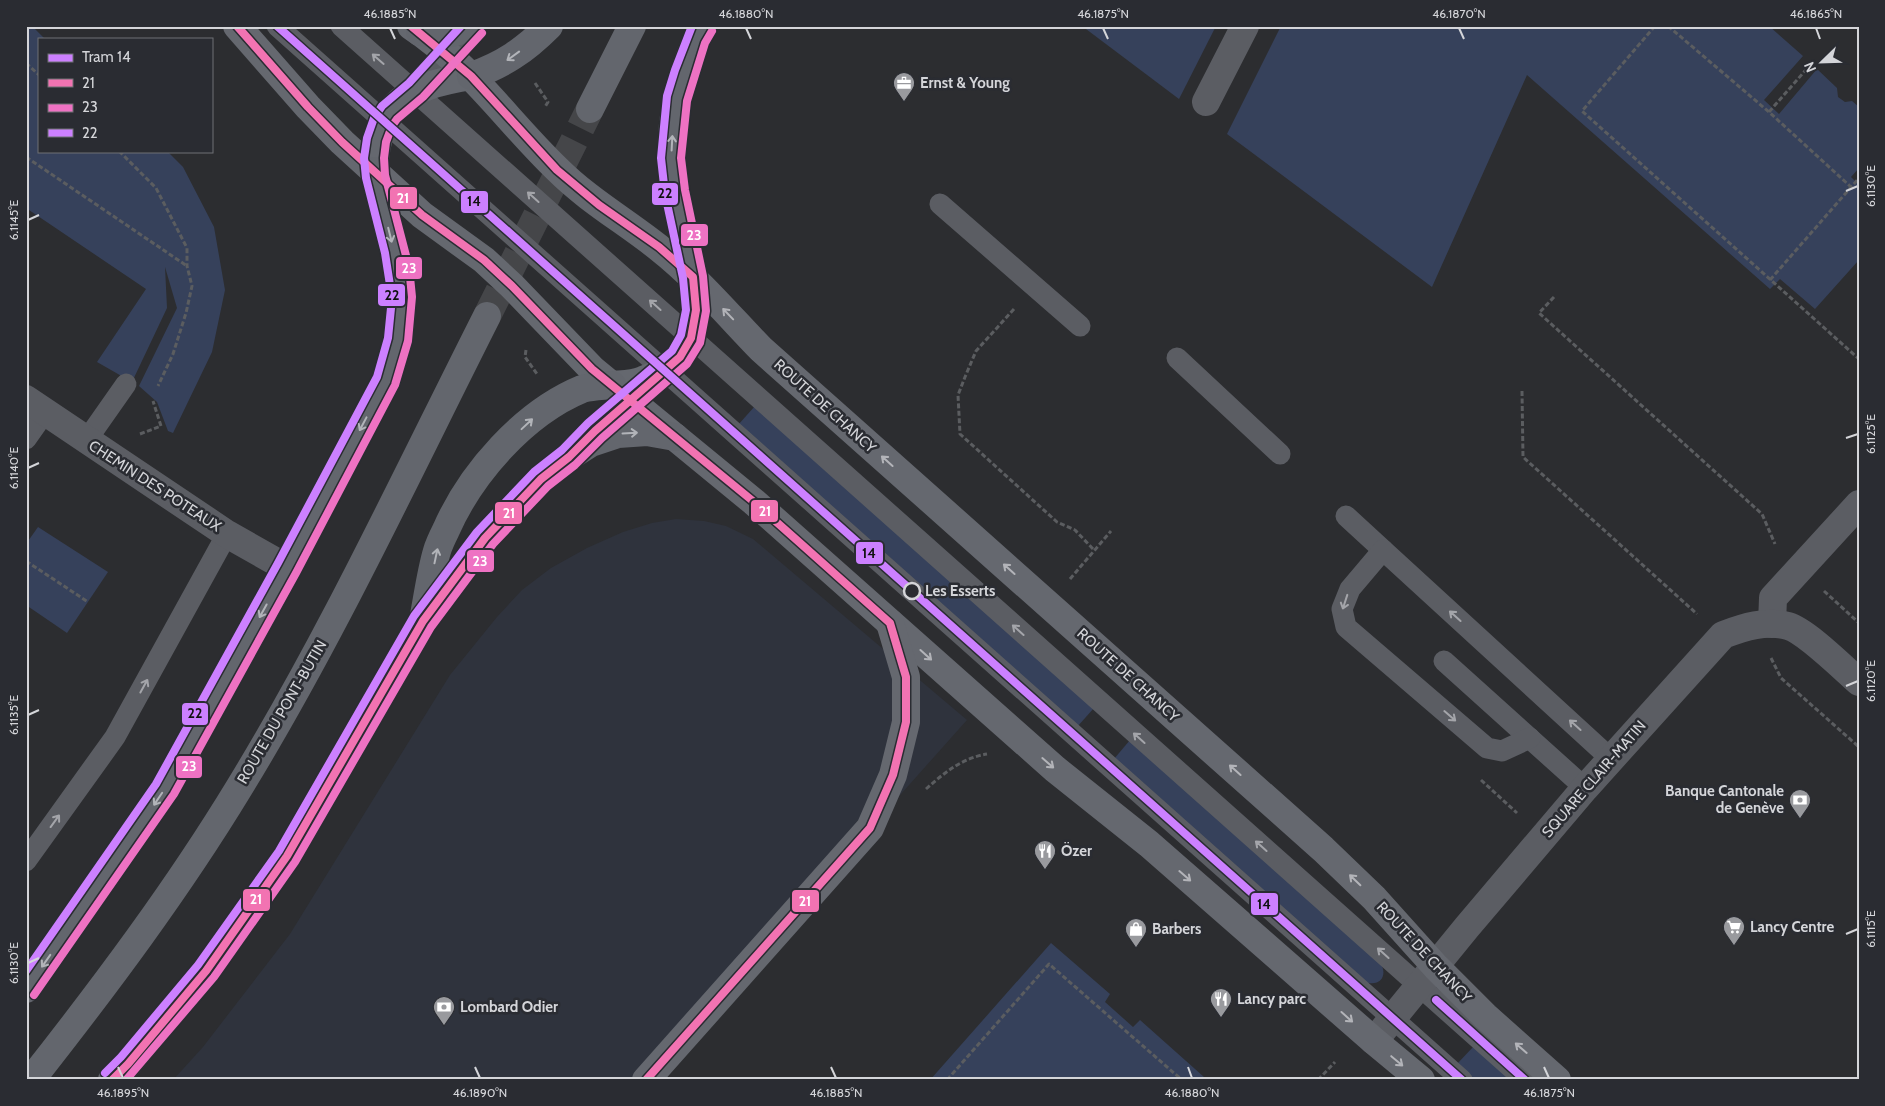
<svg xmlns="http://www.w3.org/2000/svg" width="1885" height="1106" viewBox="0 0 1885 1106" font-family="Cabin,sans-serif">
  <style>
    .built { fill: #2f333d }
    .green { fill: #36415b }
    .lines { fill: none; stroke-linecap: round; stroke-linejoin: round }
    .primary-tunnel { stroke: #454649; stroke-width: 28; stroke-dasharray: 28 14; stroke-linecap: butt }
    .path { stroke: #5b5d60; stroke-width: 3; stroke-dasharray: 5 2.5; stroke-linecap: butt }
    .lane { stroke: #5b5d63; stroke-width: 21 }
    .street { stroke: #5b5d63; stroke-width: 28 }
    .secondary { stroke: #65686f; stroke-width: 28 }
    .primary { stroke: #63666d; stroke-width: 28 }
    .bus-1-casing { stroke: #2a2c32; stroke-width: 11 }
    .bus-2-casing { stroke: #2a2c32; stroke-width: 11 }
    .bus-3-casing { stroke: #2a2c32; stroke-width: 11 }
    .bus-1 { stroke: #f273b2; stroke-width: 8 }
    .bus-2 { stroke: #ee72c3; stroke-width: 8 }
    .bus-3 { stroke: #cc80ff; stroke-width: 8 }
    .tram-1-casing { stroke: #2a2c32; stroke-width: 11 }
    .tram-1 { stroke: #cc80ff; stroke-width: 8 }
    .oneway { stroke: #b2b4b9 }
    .oneway2 { stroke: #a4a5aa }
    .oneway3 { stroke: #b3b4b9 }
    .ticks { fill: none; stroke: #d4d5d9; stroke-width: 2 }
    .stop-dot { fill: #2a2c32; stroke: #d4d5d9; stroke-width: 2.5 }
    .labels { text-anchor: middle; dominant-baseline: central; stroke-width: 5; stroke-linejoin: round; paint-order: stroke }
    .poi-label { font-size: 15px; font-weight: bold; fill: #d4d5d9; stroke: #2a2c32; text-anchor: start }
    .street-label { font-size: 15px; fill: #d4d5d9; stroke: #2a2c32 }
    .stop-label { font-size: 15px; font-weight: bold; fill: #d4d5d9; stroke: #2a2c32; text-anchor: start }
    .line-badge { stroke: #2a2c32; stroke-width: 2 }
    .badge-label { font-size: 14px; text-anchor: middle; font-weight: bold; fill: #fff }
    .pale-badge-label { font-size: 14px; text-anchor: middle; font-weight: bold; fill: #111 }
    .neatline { fill: none; stroke: #d4d5d9; stroke-width: 2 }
    .ticks-label { font-size: 12px; text-anchor: middle; fill: #d4d5d9 }
  </style>
  <rect width="100%" height="100%" fill="#2c2d30"/>
  <!-- built -->
  <polygon class="built" points="676,519 704,521 726,526 753,539 967,720 646,1080 173,1080 203,1047 290,934 450,675 497,617 522,590 551,568 587,548 623,532 652,523"/>
  <!-- green -->
  <g class="green">
    <polygon points="26,26 32,26 45,39 39,39 39,151 167,151 183,167 214,227 225,290 212,352 173,433 168,431 157,402 139,386 177,308 165,267 167,308 132,382 97,362 146,289 26,208"/>
    <polygon points="1082,26 1216,26 1179,99"/>
    <polygon points="1281,26 1769,26 1803,56 1764,100 1779,114 1817,69 1837,88 1838,97 1845,102 1852,101 1859,107 1859,168 1851,177 1859,185 1858,261 1815,309 1780,279 1770,289 1527,75 1432,287 1227,134"/>
    <polygon points="755,406 1094,708 1077,727 738,425"/>
    <polygon points="38,527 108,572 67,633 26,605 26,544"/>
    <path d="M1130,740L1381,964C1388,977 1379,987 1365,982L1114,759Z"/>
    <polygon points="1051,943 1110,994 1105,1002 1133,1027 1140,1020 1204,1077 1205,1080 930,1080"/>
    <polygon points="1474,1046 1512,1080 1475,1080 1457,1064"/>
  </g>
  <g class="lines">
    <!-- primary-tunnel -->
    <polyline class="primary-tunnel" points="487,316 590,109"/>
    <!-- path -->
    <g class="path">
      <polyline points="1655,26 1582,111 1859,359"/>
      <polyline points="1668,26 1769,112 1851,187"/>
      <polyline points="26,63 39,75"/>
      <polyline points="535,83 548,102 545,107"/>
      <polyline points="1769,112 1811,64"/>
      <polyline points="119,151 156,188 187,248 187,266 192,286 186,313 173,354 158,386"/>
      <polyline points="26,157 187,266"/>
      <polyline points="1770,280 1859,178"/>
      <polyline points="1554,297 1539,313 1762,514 1775,544"/>
      <polyline points="1014,309 976,351 965,377 958,395 960,434 1057,522 1075,530 1094,550"/>
      <polyline points="526,350 525,357 537,374"/>
      <polyline points="1522,391 1523,457 1697,614"/>
      <polyline points="140,434 161,426 153,401"/>
      <polyline points="26,561 88,602"/>
      <polyline points="1070,579 1111,531"/>
      <polyline points="1824,591 1859,623"/>
      <polyline points="1771,658 1781,678 1859,747"/>
      <polyline points="1481,780 1517,813"/>
      <path d="M926,789C944,773 962,758 987,754"/>
      <polyline points="947,1080 1049,964 1182,1080"/>
      <polyline points="1318,1080 1335,1062"/>
    </g>
    <!-- lane -->
    <g class="lane">
      <polyline points="277,26 1462,1080"/>
      <polyline points="341,26 1525,1080"/>
      <polyline points="414,91 458,44"/>
      <polyline points="940,204 1080,326"/>
      <polyline points="1177,358 1280,454"/>
      <polyline points="26,439 45,412"/>
      <polyline points="86,441 126,384"/>
      <polyline points="582,444 641,391"/>
      <polyline points="1346,516 1383,550"/>
      <polyline points="1444,661 1585,788"/>
      <polyline points="1530,738 1502,751 1487,748 1346,627 1342,609 1350,589 1383,550 1610,758"/>
      <polyline points="26,861 115,737 227,534"/>
    </g>
    <!-- street -->
    <g class="street">
      <polyline points="1206,102 1245,26"/>
      <polyline points="26,399 227,534 287,568"/>
      <polyline points="1772,624 1773,598 1859,504"/>
      <path d="M1374,1041L1467,927L1585,788L1723,635C1744,627 1766,620 1788,626C1806,631 1843,668 1859,682"/>
    </g>
    <!-- secondary -->
    <g class="secondary">
      <polyline points="237,26 308,107 342,142 422,215 484,260 512,286 592,369 754,502 1055,769 1149,844 1374,1041 1421,1080"/>
      <path d="M411,26C469,64 508,122 557,169C588,200 625,221 659,248C697,278 728,315 761,349L1323,849L1374,898L1436,967L1485,1016L1557,1080"/>
      <path d="M374,171C378,101 407,87 471,76"/>
      <path d="M612,385C622,384 634,384 643,380C676,368 693,347 696,312C697,301 694,288 693,277"/>
      <polyline points="646,1080 870,828 893,775 906,722 906,677 890,623"/>
    </g>
    <!-- primary -->
    <g class="primary">
      <path d="M420,32C441,35 452,35 472,26"/>
      <path d="M471,76C503,65 525,50 549,26"/>
      <polyline points="590,109 632,26"/>
      <path d="M693,277C685,238 674,199 672,160C669,115 683,66 703,26"/>
      <path d="M424,615C428,594 431,571 437,551C439,544 443,536 446,530C471,473 524,413 582,389C591,386 603,386 612,385"/>
      <path d="M26,989L165,789L287,568L386,381C393,362 399,342 401,321C404,270 387,220 374,171"/>
      <path d="M31,1080C105,986 177,890 239,788C332,636 407,474 487,316"/>
      <polyline points="112,1080 128,1064 206,971 287,856 423,621 485,538 541,479 569,457 591,443 618,434 647,432 675,437"/>
    </g>
    <!-- bus-1 casing -->
    <g class="bus-1-casing">
      <g id="bus-1">
        <polyline points="237,26 308,107 342,142 422,215 484,260 512,286 592,369 754,502 890,623 906,677 906,722 893,775 870,828 646,1080"/>
        <polyline points="112,1080 128,1064 206,971 287,856 423,621 485,538 541,479 569,457 595,431 680,357 691,338 696,310 693,277 659,247 599,205 557,170 471,76 411,26"/>
      </g>
    </g>
    <!-- bus-2 casing -->
    <g class="bus-2-casing">
      <g id="bus-2">
        <polyline points="34,995 174,794 296,573 395,385 408,341 412,297 409,267 385,175 384,158 386,142 392,126 397,119 423,97 482,33"/>
        <polyline points="126,1080 214,977 295,862 431,627 493,544 548,486 575,465 602,438 687,364 700,343 706,311 703,276 685,190 681,158 687,101 705,43 712,31"/>
      </g>
    </g>
    <!-- bus-3 casing -->
    <g class="bus-3-casing">
      <g id="bus-3">
        <polyline points="26,971 156,784 278,563 377,377 388,338 392,298 385,253 366,178 364,158 367,138 374,118 382,106 409,83 461,26"/>
        <polyline points="105,1073 121,1057 198,965 279,851 414,616 477,532 534,472 562,450 588,423 672,351 681,335 686,310 683,278 665,194 661,158 667,96 675,70 692,26"/>
      </g>
    </g>
    <!-- bus-1 -->
    <use href="#bus-1" class="bus-1"/>
    <!-- bus-2 -->
    <use href="#bus-2" class="bus-2"/>
    <!-- bus-3 -->
    <use href="#bus-3" class="bus-3"/>
    <!-- tram-1 casing -->
    <g class="tram-1-casing">
      <g id="tram-1">
        <polyline points="277,26 1462,1080"/>
        <polyline points="1436,1000 1525,1080"/>
      </g>
    </g>
    <!-- tram-1 -->
    <use href="#tram-1" class="tram-1"/>
  </g>
  <!-- one-way arrows -->
  <defs><path id="oneway-shaft" d="M-6 0H5M1.5-3L5.5 0L1.5 3" fill="none" stroke-width="1.6" stroke-linecap="round" stroke-linejoin="round" transform="scale(1.25)"/></defs>
  <g class="oneway">
    <use href="#oneway-shaft" transform="translate(513 56) rotate(144)"/>
    <use href="#oneway-shaft" transform="translate(672 143) rotate(-87)"/>
    <use href="#oneway-shaft" transform="translate(390 235) rotate(76)"/>
    <use href="#oneway-shaft" transform="translate(363 424) rotate(118)"/>
    <use href="#oneway-shaft" transform="translate(527 424) rotate(-43)"/>
    <use href="#oneway-shaft" transform="translate(630 433) rotate(-3)"/>
    <use href="#oneway-shaft" transform="translate(436 556) rotate(-78)"/>
    <use href="#oneway-shaft" transform="translate(263 611) rotate(119)"/>
    <use href="#oneway-shaft" transform="translate(158 799) rotate(124)"/>
    <use href="#oneway-shaft" transform="translate(46 961) rotate(125)"/>
  </g>
  <g class="oneway2">
    <use href="#oneway-shaft" transform="translate(378 59) rotate(-139)"/>
    <use href="#oneway-shaft" transform="translate(533 197) rotate(-138)"/>
    <use href="#oneway-shaft" transform="translate(655 305) rotate(-138)"/>
    <use href="#oneway-shaft" transform="translate(1345 602) rotate(108)"/>
    <use href="#oneway-shaft" transform="translate(1455 616) rotate(-138)"/>
    <use href="#oneway-shaft" transform="translate(1018 630) rotate(-138)"/>
    <use href="#oneway-shaft" transform="translate(144 686) rotate(-61)"/>
    <use href="#oneway-shaft" transform="translate(1450 716) rotate(41)"/>
    <use href="#oneway-shaft" transform="translate(1575 725) rotate(-138)"/>
    <use href="#oneway-shaft" transform="translate(1139 738) rotate(-138)"/>
    <use href="#oneway-shaft" transform="translate(55 821) rotate(-54)"/>
    <use href="#oneway-shaft" transform="translate(1261 846) rotate(-138)"/>
    <use href="#oneway-shaft" transform="translate(1383 953) rotate(-138)"/>
  </g>
  <g class="oneway3">
    <use href="#oneway-shaft" transform="translate(728 314) rotate(-134)"/>
    <use href="#oneway-shaft" transform="translate(887 461) rotate(-138)"/>
    <use href="#oneway-shaft" transform="translate(1009 569) rotate(-138)"/>
    <use href="#oneway-shaft" transform="translate(926 655) rotate(42)"/>
    <use href="#oneway-shaft" transform="translate(1048 763) rotate(41)"/>
    <use href="#oneway-shaft" transform="translate(1235 770) rotate(-138)"/>
    <use href="#oneway-shaft" transform="translate(1185 876) rotate(41)"/>
    <use href="#oneway-shaft" transform="translate(1355 880) rotate(-136)"/>
    <use href="#oneway-shaft" transform="translate(1347 1017) rotate(42)"/>
    <use href="#oneway-shaft" transform="translate(1521 1048) rotate(-139)"/>
    <use href="#oneway-shaft" transform="translate(1397 1061) rotate(40)"/>
  </g>
  <!-- ticks -->
  <path class="ticks" d="M390,28L395,39M746,28L751,39M1103,28L1108,39M1459,28L1464,39M1816,28L1820,39M1846,191L1858,186M28,220L39,215M1846,438L1858,434M28,468L39,463M1846,686L1858,681M28,715L39,710M1846,934L1858,929M28,963L39,958M118,1067L123,1078M475,1067L480,1078M831,1067L836,1078M1188,1067L1192,1078M1544,1067L1549,1078"/>
  <!-- icons -->
  <defs>
    <g id="office-pin" transform="scale(1.125)"><path d="M0 17L-7.5 6A9.5 9.5 0 1 1 7.5 6Z" fill="#999a9e" stroke="#2a2c32"/><path d="M-6-3h4V-5.5h4V-3h4V5H-6ZM-1-4.5V-3h2v-1.5ZM-6 0V1H6V0Z" fill="#fff"/></g>
    <g id="bank-pin" transform="scale(1.125)"><path d="M0 17L-7.5 6A9.5 9.5 0 1 1 7.5 6Z" fill="#999a9e" stroke="#2a2c32"/><path d="M-6-4H6V4H-6ZM0-2.3a2.3 2.3 0 1 0 0 4.6a2.3 2.3 0 1 0 0-4.6Z" fill="#fff"/></g>
    <g id="restaurant-pin" transform="scale(1.125)"><path d="M0 17L-7.5 6A9.5 9.5 0 1 1 7.5 6Z" fill="#999a9e" stroke="#2a2c32"/><path d="M-5-6h1v4h1v-4h1v4h1v-4h1v5L-1.5 .5V6h-2V.5L-5-1ZM5-6V6H3V1.5H1.5Q1.5-4 5-6Z" fill="#fff"/></g>
    <g id="supermarket-pin" transform="scale(1.125)"><path d="M0 17L-7.5 6A9.5 9.5 0 1 1 7.5 6Z" fill="#999a9e" stroke="#2a2c32"/><path d="M-6-5.5h2.5l.6 2H6L4.5 2H-2.5L-4.4-4H-6ZM-1.5 3.2a1.3 1.3 0 1 0 .1 0ZM3 3.2a1.3 1.3 0 1 0 .1 0Z" fill="#fff"/></g>
    <g id="shop-pin" transform="scale(1.125)"><path d="M0 17L-7.5 6A9.5 9.5 0 1 1 7.5 6Z" fill="#999a9e" stroke="#2a2c32"/><path d="M-5-2.5h2.3a2.7 3.5 0 0 1 5.4 0H5L5.5 6h-11ZM-1.5-2.5h3a1.5 2.3 0 0 0-3 0Z" fill="#fff"/></g>
  </defs>
  <g fill-rule="evenodd">
    <use href="#office-pin" x="904" y="83"/>
    <use href="#bank-pin" x="1800" y="800"/>
    <use href="#restaurant-pin" x="1045" y="851"/>
    <use href="#supermarket-pin" x="1734" y="927"/>
    <use href="#shop-pin" x="1136" y="929"/>
    <use href="#restaurant-pin" x="1221" y="999"/>
    <use href="#bank-pin" x="444" y="1007"/>
  </g>
  <!-- markers -->
  <circle class="stop-dot" cx="912" cy="591" r="8"/>
  <g class="labels">
    <!-- poi labels -->
    <g class="poi-label">
      <text x="920" y="83">Ernst &amp; Young</text>
      <text x="1784" y="791" text-anchor="end">Banque Cantonale<tspan x="1784" dy="17">de Genève</tspan></text>
      <text x="1061" y="851">Özer</text>
      <text x="1750" y="927">Lancy Centre</text>
      <text x="1152" y="929">Barbers</text>
      <text x="1237" y="999">Lancy parc</text>
      <text x="460" y="1007">Lombard Odier</text>
    </g>
    <!-- street labels -->
    <g class="street-label">
      <text transform="translate(825 406) rotate(42)">ROUTE DE CHANCY</text>
      <text transform="translate(155 486) rotate(33)">CHEMIN DES POTEAUX</text>
      <text transform="translate(1128 675) rotate(42)">ROUTE DE CHANCY</text>
      <text transform="translate(282 712) rotate(-60)">ROUTE DU PONT-BUTIN</text>
      <text transform="translate(1594 779) rotate(-49)">SQUARE CLAIR-MATIN</text>
      <text transform="translate(1424 952) rotate(47)">ROUTE DE CHANCY</text>
    </g>
    <!-- stop labels -->
    <g class="stop-label">
      <text x="925" y="591">Les Esserts</text>
    </g>
  </g>
  <g class="line-badge">
    <rect x="651" y="182" width="28" height="24" rx="5" fill="#cc80ff"/>
    <rect x="389" y="186" width="29" height="24" rx="5" fill="#f273b2"/>
    <rect x="460" y="190" width="29" height="24" rx="5" fill="#cc80ff"/>
    <rect x="680" y="223" width="29" height="24" rx="5" fill="#ee72c3"/>
    <rect x="395" y="256" width="28" height="24" rx="5" fill="#ee72c3"/>
    <rect x="377" y="283" width="29" height="24" rx="5" fill="#cc80ff"/>
    <rect x="750" y="499" width="29" height="24" rx="5" fill="#f273b2"/>
    <rect x="494" y="501" width="29" height="24" rx="5" fill="#f273b2"/>
    <rect x="855" y="541" width="29" height="24" rx="5" fill="#cc80ff"/>
    <rect x="466" y="549" width="29" height="24" rx="5" fill="#ee72c3"/>
    <rect x="181" y="702" width="28" height="24" rx="5" fill="#cc80ff"/>
    <rect x="175" y="755" width="28" height="24" rx="5" fill="#ee72c3"/>
    <rect x="242" y="888" width="29" height="24" rx="5" fill="#f273b2"/>
    <rect x="791" y="889" width="29" height="24" rx="5" fill="#f273b2"/>
    <rect x="1250" y="892" width="29" height="24" rx="5" fill="#cc80ff"/>
  </g>
  <g class="badge-label">
    <text x="403" y="203">21</text>
    <text x="694" y="240">23</text>
    <text x="409" y="273">23</text>
    <text x="765" y="516">21</text>
    <text x="509" y="518">21</text>
    <text x="480" y="566">23</text>
    <text x="189" y="771">23</text>
    <text x="256" y="904">21</text>
    <text x="805" y="906">21</text>
  </g>
  <g class="pale-badge-label">
    <text x="665" y="198">22</text>
    <text x="474" y="206">14</text>
    <text x="392" y="300">22</text>
    <text x="869" y="558">14</text>
    <text x="195" y="718">22</text>
    <text x="1264" y="909">14</text>
  </g>
  <!-- border -->
  <rect width="1885" height="1106" fill="none" stroke="#2a2c32" stroke-width="55"/>
  <!-- legend -->
  <rect x="38" y="38" width="175" height="115" fill="#2a2c32" stroke="#6e7075"/>
  <rect x="48" y="54" width="25" height="8" fill="#cc80ff" stroke="#6e7075"/>
  <text x="82" y="62" font-size="15" fill="#d4d5d9">Tram 14</text>
  <rect x="48" y="79" width="25" height="8" fill="#f273b2" stroke="#6e7075"/>
  <text x="82" y="88" font-size="15" fill="#d4d5d9">21</text>
  <rect x="48" y="104" width="25" height="8" fill="#ee72c3" stroke="#6e7075"/>
  <text x="82" y="112" font-size="15" fill="#d4d5d9">23</text>
  <rect x="48" y="129" width="25" height="8" fill="#cc80ff" stroke="#6e7075"/>
  <text x="82" y="138" font-size="15" fill="#d4d5d9">22</text>
  <!-- north arrow -->
  <g transform="translate(1822 62) rotate(247)" stroke="#2a2c32" stroke-width="4" paint-order="stroke">
  <path d="M0-4L9 19L0 12L-9 19Z" fill="#d4d5d9"/>
  <text y="-8" font-size="14" font-weight="bold" text-anchor="middle" fill="#d4d5d9">N</text>
  </g>
  <rect x="28" y="28" width="1830" height="1050" class="neatline"/>
  <g class="ticks-label">
    <text x="390" y="18">46.1885°N</text>
    <text x="746" y="18">46.1880°N</text>
    <text x="1103" y="18">46.1875°N</text>
    <text x="1459" y="18">46.1870°N</text>
    <text x="1816" y="18">46.1865°N</text>
    <text transform="translate(1871 186) rotate(-90)" y="4">6.1130°E</text>
    <text transform="translate(14 220) rotate(-90)" y="4">6.1145°E</text>
    <text transform="translate(1871 434) rotate(-90)" y="4">6.1125°E</text>
    <text transform="translate(14 468) rotate(-90)" y="4">6.1140°E</text>
    <text transform="translate(1871 681) rotate(-90)" y="4">6.1120°E</text>
    <text transform="translate(14 715) rotate(-90)" y="4">6.1135°E</text>
    <text transform="translate(1871 929) rotate(-90)" y="4">6.1115°E</text>
    <text transform="translate(14 963) rotate(-90)" y="4">6.1130°E</text>
    <text x="123" y="1097">46.1895°N</text>
    <text x="480" y="1097">46.1890°N</text>
    <text x="836" y="1097">46.1885°N</text>
    <text x="1192" y="1097">46.1880°N</text>
    <text x="1549" y="1097">46.1875°N</text>
  </g>
</svg>
